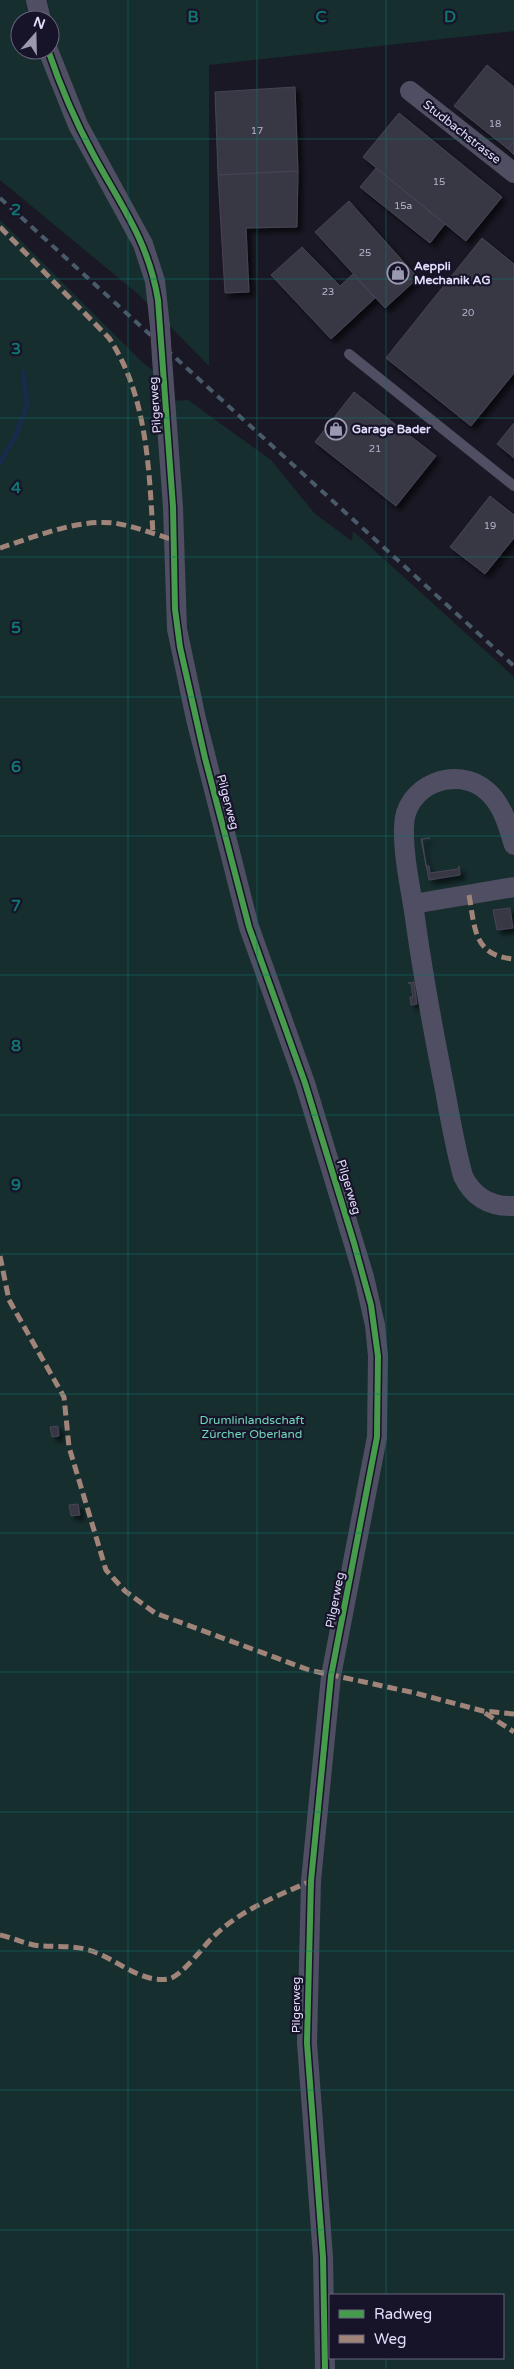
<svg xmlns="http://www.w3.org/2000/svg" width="514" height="2369" viewBox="0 0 514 2369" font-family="'Varela Round',sans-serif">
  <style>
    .green { fill: #172e2f; fill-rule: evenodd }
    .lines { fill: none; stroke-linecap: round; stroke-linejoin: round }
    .stream { stroke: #172b4a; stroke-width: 5 }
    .building { fill: #393745; stroke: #474456; filter: url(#shadow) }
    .service { stroke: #4f4e63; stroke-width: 10 }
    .minor { stroke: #4f4e63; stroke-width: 20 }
    .rail { stroke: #495b6a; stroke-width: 4; stroke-dasharray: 8 6; stroke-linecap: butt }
    .minor-bridge { stroke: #4f4e63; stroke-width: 20 }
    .quiet { stroke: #a18479; stroke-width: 5; stroke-dasharray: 10 5; stroke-linecap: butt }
    .cycleway-casing { stroke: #171329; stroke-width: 9 }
    .cycleway { stroke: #469c4c; stroke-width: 6 }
    .grid { fill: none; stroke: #0f766e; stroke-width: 1; stroke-opacity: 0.55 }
    .labels { text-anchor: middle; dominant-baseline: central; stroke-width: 4.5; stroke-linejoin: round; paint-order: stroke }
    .number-label { font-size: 10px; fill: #b7b4ce }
    .street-label { font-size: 12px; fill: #e1defc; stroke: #171329 }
    .poi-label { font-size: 12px; font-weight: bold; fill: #e1defc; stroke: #171329; text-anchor: start }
    .park-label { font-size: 12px; fill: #70d6bb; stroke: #171329 }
    .grid-label { font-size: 16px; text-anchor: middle; font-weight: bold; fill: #0f766e; stroke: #171329; stroke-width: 4.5; stroke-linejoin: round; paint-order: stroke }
  </style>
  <defs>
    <filter id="shadow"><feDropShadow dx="4.5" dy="4.5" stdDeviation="2.5" flood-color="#0009"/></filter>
  </defs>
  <rect width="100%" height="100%" fill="#1a1824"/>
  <!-- green -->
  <g class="green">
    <path d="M0,0H514V31L209,65V366L138,294L0,180ZM20,20H50V50H20Z"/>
    <path d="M0,220L142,362L165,380L172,401L188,400L271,460L315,514L352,541L353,531L514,677V2369H0ZM330,2295H503V2358H330Z"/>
  </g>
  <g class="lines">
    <!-- stream -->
    <polyline class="stream" points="0,463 17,433 27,404 23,372"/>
  </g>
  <!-- building -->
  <g class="building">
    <polygon points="487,65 514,87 514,141 508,149 454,106"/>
    <polygon points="295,87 298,171 218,175 215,92"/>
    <polygon points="399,113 502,197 466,241 363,157"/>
    <polygon points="514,141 514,155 508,149"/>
    <polygon points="376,168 445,224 430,243 360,187"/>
    <polygon points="298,171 297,227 246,228 249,292 225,293 218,175"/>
    <polygon points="349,201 418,278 385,308 315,232"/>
    <polygon points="482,238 514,264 514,373 471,426 386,358"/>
    <polygon points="302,247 340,286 353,274 375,298 331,339 271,275"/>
    <polygon points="354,392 436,456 396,506 315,442"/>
    <polygon points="514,423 514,458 497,444"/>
    <polygon points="490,496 514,515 514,538 485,574 450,547"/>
    <polygon points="430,838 422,839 426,866 429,866 430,873 458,869 459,866 460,875 429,880 421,839"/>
    <polygon points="510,908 513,928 497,930 493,910"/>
    <polygon points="414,982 417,1004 411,1005 410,997 413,997 411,984 408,983"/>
    <polygon points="58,1426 59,1436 52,1437 50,1427"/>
    <polygon points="78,1504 80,1515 71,1516 69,1505"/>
  </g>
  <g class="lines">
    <!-- service -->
    <polyline class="service" points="349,354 514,486"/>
    <!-- minor -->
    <g class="minor">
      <polyline points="36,0 41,20"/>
      <polyline points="48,50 78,125 143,244 155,281 160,327"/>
      <polyline points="410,91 514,173"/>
      <polyline points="162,358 173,507 177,629 196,719 249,927 305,1083 364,1277 375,1325 378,1356 377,1437 331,1676 311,1881 307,2043 323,2257 325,2369"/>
      <path d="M514,845C508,826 503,805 487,791C457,764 404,785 404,827C403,859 412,893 416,925C424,981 434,1035 445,1090C450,1118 455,1147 463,1176C473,1197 490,1207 514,1206"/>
      <polyline points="413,904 514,887"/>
    </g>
    <!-- rail -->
    <polyline class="rail" points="0,198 514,666"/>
    <!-- minor-bridge -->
    <polyline class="minor-bridge" points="160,327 162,358"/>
    <!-- quiet -->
    <g class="quiet">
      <path d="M0,227L109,338C147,395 149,468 153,534"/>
      <path d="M0,548C35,537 76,519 114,523C134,526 154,534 174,540"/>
      <path d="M469,895C475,927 473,956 514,959"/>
      <polyline points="0,1256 9,1300 64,1397 69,1447 106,1570 125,1591 155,1613 309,1670 415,1693 483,1711 514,1714"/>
      <polyline points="485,1713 514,1732"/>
      <path d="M0,1935C14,1938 27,1945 41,1946C59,1947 79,1945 97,1953C118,1961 142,1983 168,1979C181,1977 202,1948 212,1938C240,1910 275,1897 311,1881"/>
    </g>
    <!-- cycleway casing -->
    <g class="cycleway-casing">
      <path id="cycleway" d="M48,50C60,85 74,119 92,152C119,203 148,239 158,300L173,507L175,609L180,647L205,758L249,927L305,1083L354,1243L371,1305L378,1356L377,1437L331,1676L311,1881L307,2043L323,2257L325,2369"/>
    </g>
    <!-- cycleway -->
    <use href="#cycleway" class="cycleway"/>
  </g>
  <!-- grid -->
  <path class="grid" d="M128,0V2369M257,0V2369M386,0V2295M0,139H514M0,279H514M0,418H514M0,557H514M0,697H514M0,836H514M0,975H514M0,1115H514M0,1254H514M0,1394H514M0,1533H514M0,1672H514M0,1812H514M0,1951H514M0,2090H514M0,2230H514M386,2358V2369"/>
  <!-- icons -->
  <defs>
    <g id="shop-ring" transform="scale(1.125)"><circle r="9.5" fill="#171329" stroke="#9b99b0" stroke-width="1.5"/><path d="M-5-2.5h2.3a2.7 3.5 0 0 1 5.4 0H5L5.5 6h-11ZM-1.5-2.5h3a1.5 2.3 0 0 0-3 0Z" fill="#9b99b0"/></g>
  </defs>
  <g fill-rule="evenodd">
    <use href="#shop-ring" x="398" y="273"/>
    <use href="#shop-ring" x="336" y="429"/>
  </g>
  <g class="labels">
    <!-- number labels -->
    <g class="number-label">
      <text x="495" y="124">18</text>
      <text x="257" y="131">17</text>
      <text x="439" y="182">15</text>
      <text x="403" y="206">15a</text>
      <text x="365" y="253">25</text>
      <text x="328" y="292">23</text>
      <text x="468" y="313">20</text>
      <text x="375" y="449">21</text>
      <text x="490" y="526">19</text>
    </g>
    <!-- street labels -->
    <g class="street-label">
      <text transform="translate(462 132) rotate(38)">Studbachstrasse</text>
      <text transform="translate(155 405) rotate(-94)">Pilgerweg</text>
      <text transform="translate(228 802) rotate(75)">Pilgerweg</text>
      <text transform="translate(349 1187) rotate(73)">Pilgerweg</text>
      <text transform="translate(335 1600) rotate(-79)">Pilgerweg</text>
      <text transform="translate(296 2005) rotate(-90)">Pilgerweg</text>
    </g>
    <!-- poi labels -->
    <g class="poi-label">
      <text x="414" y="266">Aeppli<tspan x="414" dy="14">Mechanik AG</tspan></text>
      <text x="352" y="429">Garage Bader</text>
    </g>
    <!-- park labels -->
    <g class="park-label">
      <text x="252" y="1420">Drumlinlandschaft<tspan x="252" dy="14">Zürcher Oberland</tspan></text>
    </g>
  </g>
  <g class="grid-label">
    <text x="193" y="22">B</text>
    <text x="321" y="22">C</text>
    <text x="450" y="22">D</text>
    <text x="16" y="215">2</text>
    <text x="16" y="354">3</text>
    <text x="16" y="493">4</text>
    <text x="16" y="633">5</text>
    <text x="16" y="772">6</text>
    <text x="16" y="911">7</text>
    <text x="16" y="1051">8</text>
    <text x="16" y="1190">9</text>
  </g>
  <!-- legend -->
  <rect x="329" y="2294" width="175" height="65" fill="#171329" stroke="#68647d"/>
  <rect x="339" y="2310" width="25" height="8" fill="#469c4c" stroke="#68647d"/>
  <text x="374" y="2319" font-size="15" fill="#e1defc">Radweg</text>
  <rect x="339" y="2335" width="25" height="8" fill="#a18479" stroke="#68647d"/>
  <text x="374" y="2344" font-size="15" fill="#e1defc">Weg</text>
  <!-- north arrow -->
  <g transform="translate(35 35) rotate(20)"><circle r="24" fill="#171329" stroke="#68647d"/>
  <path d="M0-4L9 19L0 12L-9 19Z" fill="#9b99b0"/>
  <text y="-8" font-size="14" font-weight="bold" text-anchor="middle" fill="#e1defc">N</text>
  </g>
</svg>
